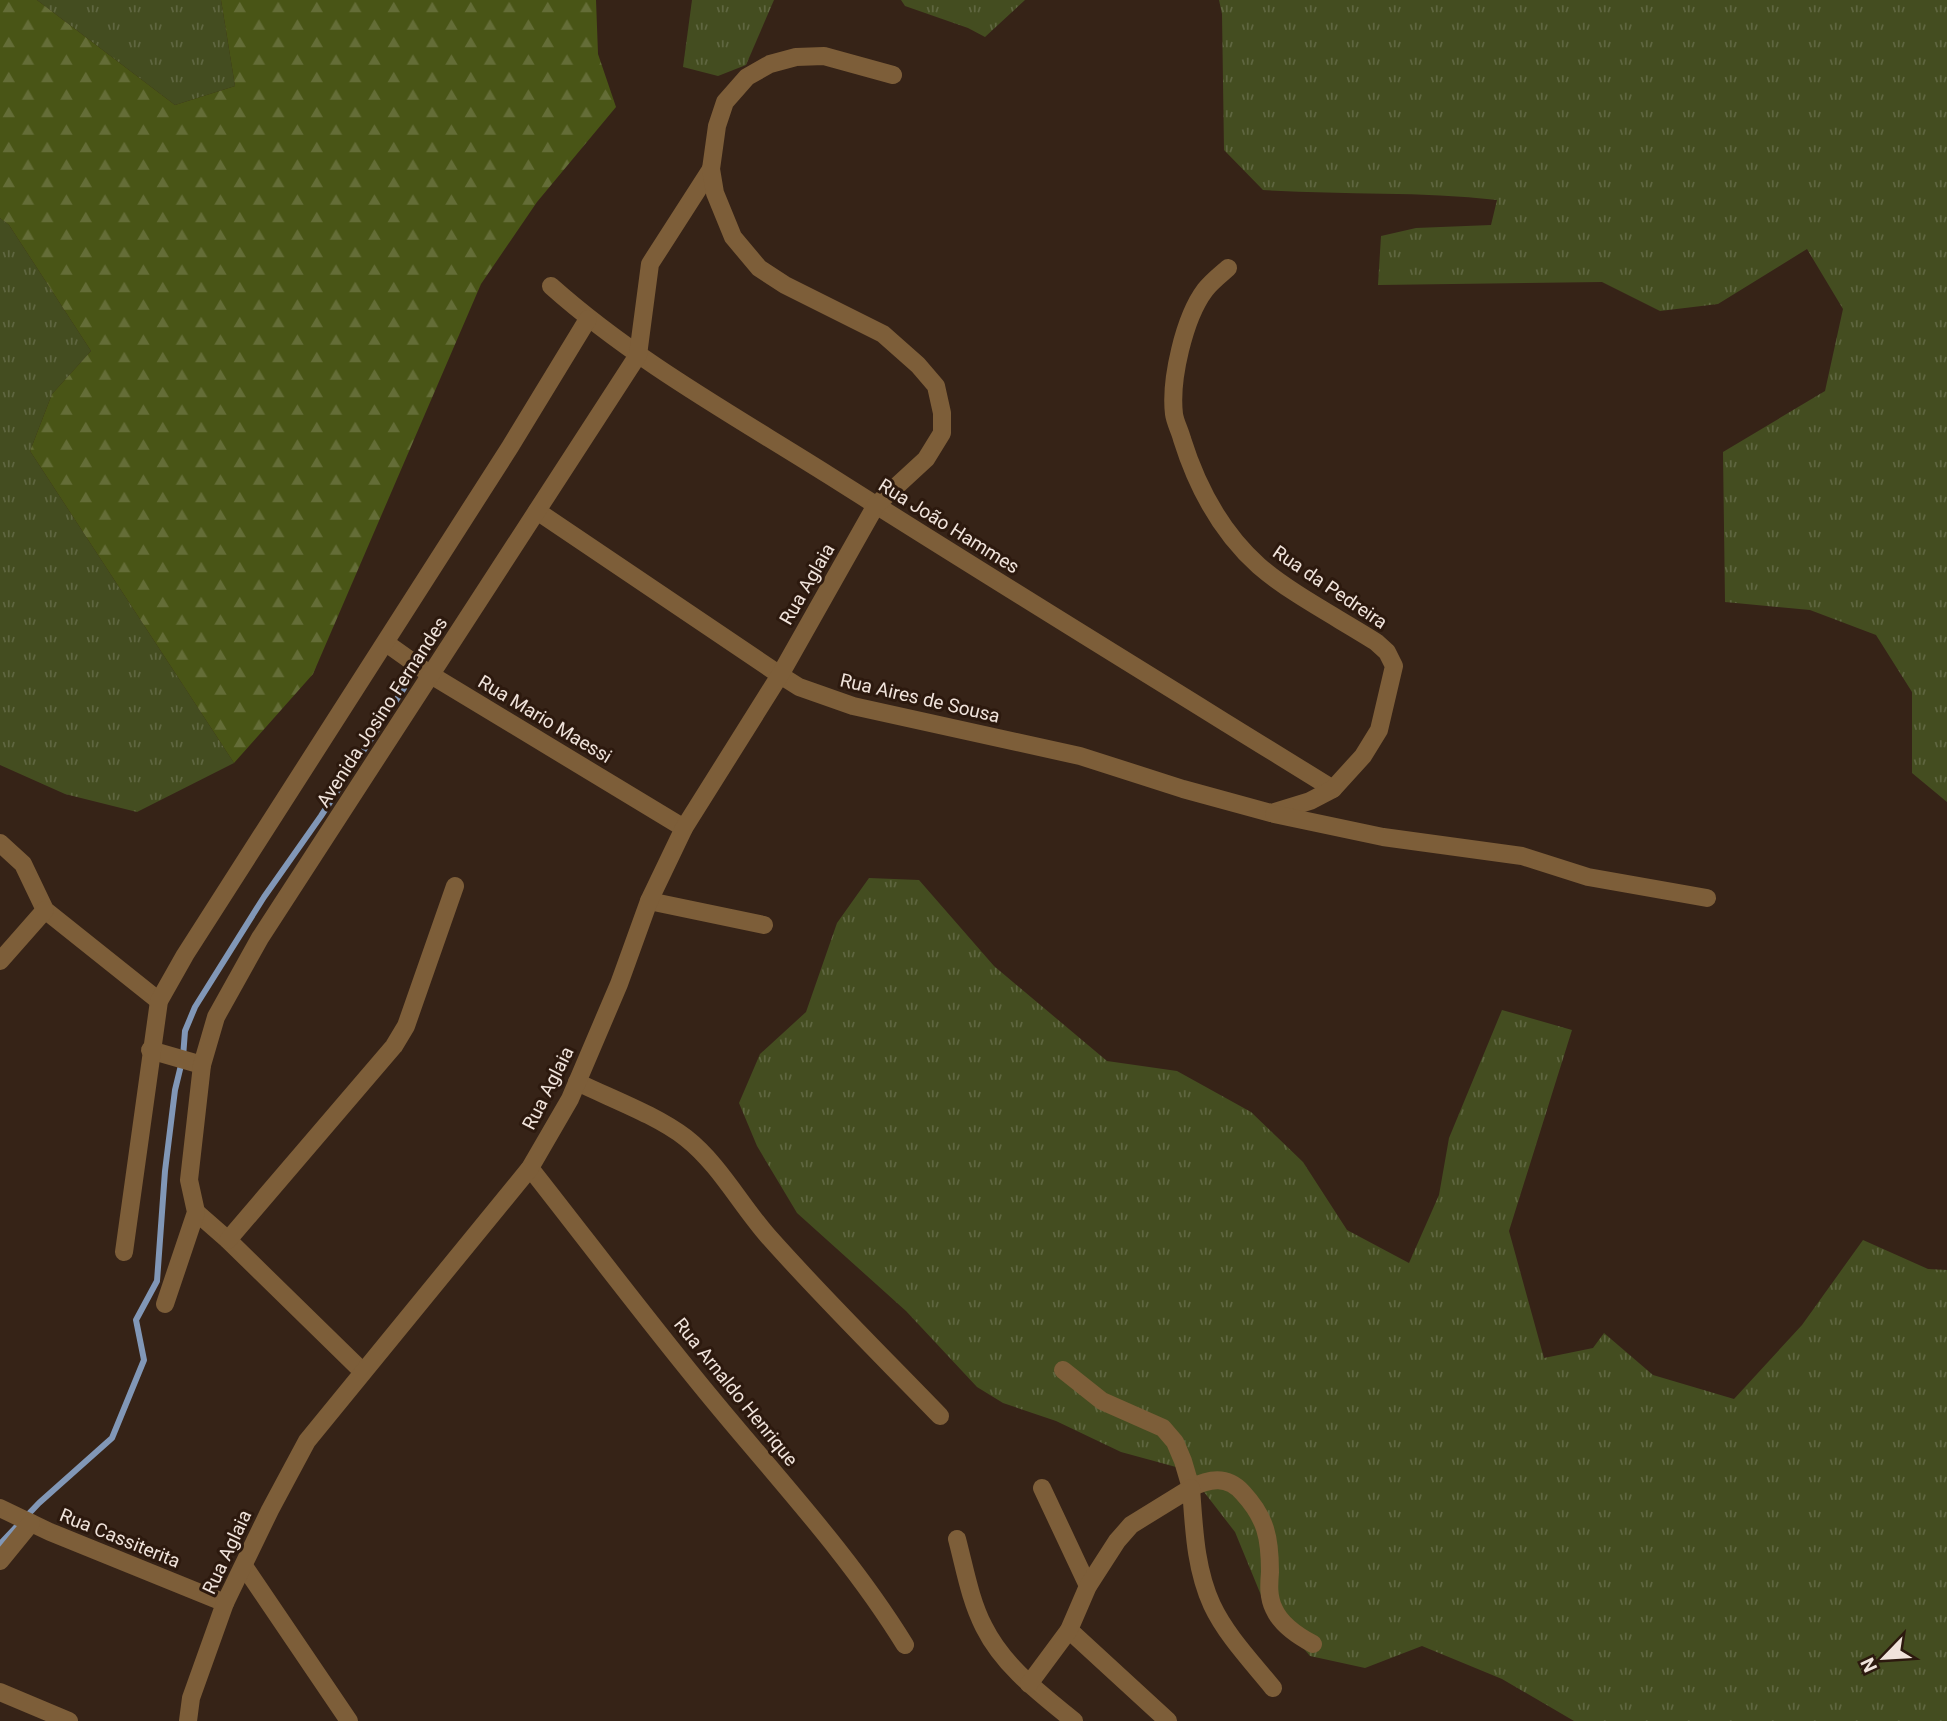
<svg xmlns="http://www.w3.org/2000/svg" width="1947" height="1721" viewBox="0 0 1947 1721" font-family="Roboto,sans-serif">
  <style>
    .grass { fill: url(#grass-tufts) }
    .forest { fill: url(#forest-firs) }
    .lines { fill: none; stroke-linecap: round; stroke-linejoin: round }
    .stream { stroke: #8197b7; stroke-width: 6 }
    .minor { stroke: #7d5e39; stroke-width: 18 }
    .labels { text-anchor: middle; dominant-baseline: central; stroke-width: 6; stroke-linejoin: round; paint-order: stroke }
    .street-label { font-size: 19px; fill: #f0e3db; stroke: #2c190e }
  </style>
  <defs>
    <pattern id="grass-tufts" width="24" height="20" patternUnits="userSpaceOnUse" patternTransform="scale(1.75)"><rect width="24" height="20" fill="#444d20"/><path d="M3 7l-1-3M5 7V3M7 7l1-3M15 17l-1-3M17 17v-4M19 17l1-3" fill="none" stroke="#5f6640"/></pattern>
    <pattern id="forest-firs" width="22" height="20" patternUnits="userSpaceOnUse" patternTransform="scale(1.75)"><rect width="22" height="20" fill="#495516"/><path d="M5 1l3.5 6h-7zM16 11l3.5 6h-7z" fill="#646d37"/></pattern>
  </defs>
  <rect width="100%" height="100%" fill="#362317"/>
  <!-- grass -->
  <g class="grass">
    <polygon points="37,0 221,0 235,86 175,105"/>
    <polygon points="692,0 774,0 746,65 718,76 683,67"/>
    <polygon points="901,0 1025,0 985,37 968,28 905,6"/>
    <path d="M1219,0H1947V802L1912,773V692L1876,635L1810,610L1725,602L1723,452L1825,391L1843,309L1807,249L1718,304L1660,311L1602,282L1378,285L1381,236L1416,228L1491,225L1497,200C1419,191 1341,195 1263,190L1224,150L1222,14Z"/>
    <polygon points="0,218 9,225 91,351 52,394 30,451 234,763 137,812 65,794 0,765"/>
    <polygon points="869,878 919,880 994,966 1107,1061 1177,1071 1251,1112 1303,1162 1347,1230 1409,1263 1439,1195 1449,1138 1502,1010 1572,1030 1509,1231 1544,1358 1593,1348 1604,1333 1653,1375 1734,1399 1802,1325 1863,1240 1928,1269 1947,1270 1947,1721 1574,1721 1502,1679 1422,1646 1365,1668 1310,1656 1263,1600 1235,1532 1187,1470 1121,1452 1056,1421 1003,1403 977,1387 906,1311 797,1213 757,1146 739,1103 760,1054 806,1012 837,923"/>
  </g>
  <!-- forest -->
  <polygon class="forest" points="0,0 37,0 175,105 235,86 221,0 596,0 598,54 616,107 537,202 481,284 313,674 234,763 30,451 52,394 91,351 9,225 0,218"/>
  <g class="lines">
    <!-- stream -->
    <polyline class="stream" points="0,1544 39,1503 112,1438 144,1360 136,1320 157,1281 165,1171 175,1090 183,1057 185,1031 195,1007 264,897 321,816 404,688"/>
    <!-- minor -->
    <g class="minor">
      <path d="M551,286C635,361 735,416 830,476C997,582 1165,685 1333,789"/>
      <path d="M537,511L780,675L799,687L853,706L1080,756L1183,789L1271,813L1310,801L1333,789L1363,756L1379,730L1394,666L1387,652L1376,642C1340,619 1290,593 1259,566C1221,532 1197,487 1182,439C1180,431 1175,422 1174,414C1170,380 1184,318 1205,290C1211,282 1220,275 1228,268"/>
      <polyline points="386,643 431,675 684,828"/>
      <polyline points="1274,814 1383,837 1522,856 1588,877 1707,898"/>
      <polyline points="0,843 23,864 45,910 159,1001"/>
      <polyline points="649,901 764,925"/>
      <polyline points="0,961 45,910"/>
      <polyline points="150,1050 202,1065"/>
      <path d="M577,1082C612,1099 656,1115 686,1138C719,1164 740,1204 768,1236C823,1298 882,1356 940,1416"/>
      <path d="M530,1168C589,1243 647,1320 708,1394C776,1477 849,1554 905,1645"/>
      <polyline points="196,1212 228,1240 362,1371"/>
      <polyline points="228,1240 394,1046 406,1026 455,886"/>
      <polyline points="124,1252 159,1001 185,955 510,447 588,319"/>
      <polyline points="165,1304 196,1212 189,1180 202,1065 216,1017 260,938 638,355 650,264 711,169"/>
      <path d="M1063,1370L1102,1401L1163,1428L1175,1442L1183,1461L1191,1488C1210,1478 1228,1476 1243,1493C1266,1518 1270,1538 1270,1572C1269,1584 1268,1597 1274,1609C1281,1625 1298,1636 1313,1644"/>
      <polyline points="1042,1488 1088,1586"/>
      <polyline points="0,1508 50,1532 225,1603"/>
      <path d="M957,1539C965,1569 970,1600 984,1627C1004,1667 1041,1694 1074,1721"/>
      <polyline points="0,1561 31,1523"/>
      <polyline points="244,1566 349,1721"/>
      <polyline points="1069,1630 1168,1721"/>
      <path d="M1029,1684L1069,1630L1088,1586L1117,1541L1131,1525L1191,1488C1194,1527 1195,1568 1212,1605C1226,1635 1252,1662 1273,1688"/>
      <polyline points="0,1692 69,1721"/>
      <polyline points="188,1721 191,1698 225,1603 270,1510 307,1441 530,1168 570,1099 619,984 649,901 684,828 780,675 876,505 926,459 942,433 942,413 936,386 918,365 883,334 785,285 759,268 733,237 715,193 711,169 717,126 725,102 747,77 770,64 796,57 824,56 893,75"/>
    </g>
  </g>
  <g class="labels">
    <!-- street labels -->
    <g class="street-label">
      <text transform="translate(949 526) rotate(32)">Rua João Hammes</text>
      <text transform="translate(807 584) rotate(-60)">Rua Aglaia</text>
      <text transform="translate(1330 587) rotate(34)">Rua da Pedreira</text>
      <text transform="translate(920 698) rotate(13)">Rua Aires de Sousa</text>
      <text transform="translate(382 712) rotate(-57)">Avenida Josino Fernandes</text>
      <text transform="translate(545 719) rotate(31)">Rua Mario Maessi</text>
      <text transform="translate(548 1088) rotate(-63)">Rua Aglaia</text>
      <text transform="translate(736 1392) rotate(51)">Rua Arnaldo Henrique</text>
      <text transform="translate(120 1538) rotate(22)">Rua Cassiterita</text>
      <text transform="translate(227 1552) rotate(-65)">Rua Aglaia</text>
    </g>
  </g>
  <!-- north arrow -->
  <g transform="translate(1884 1658) rotate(245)" stroke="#2c190e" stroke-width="5" paint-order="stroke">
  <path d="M0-5L12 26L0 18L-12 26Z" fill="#f0e3db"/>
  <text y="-10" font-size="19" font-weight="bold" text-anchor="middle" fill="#f0e3db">N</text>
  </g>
</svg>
